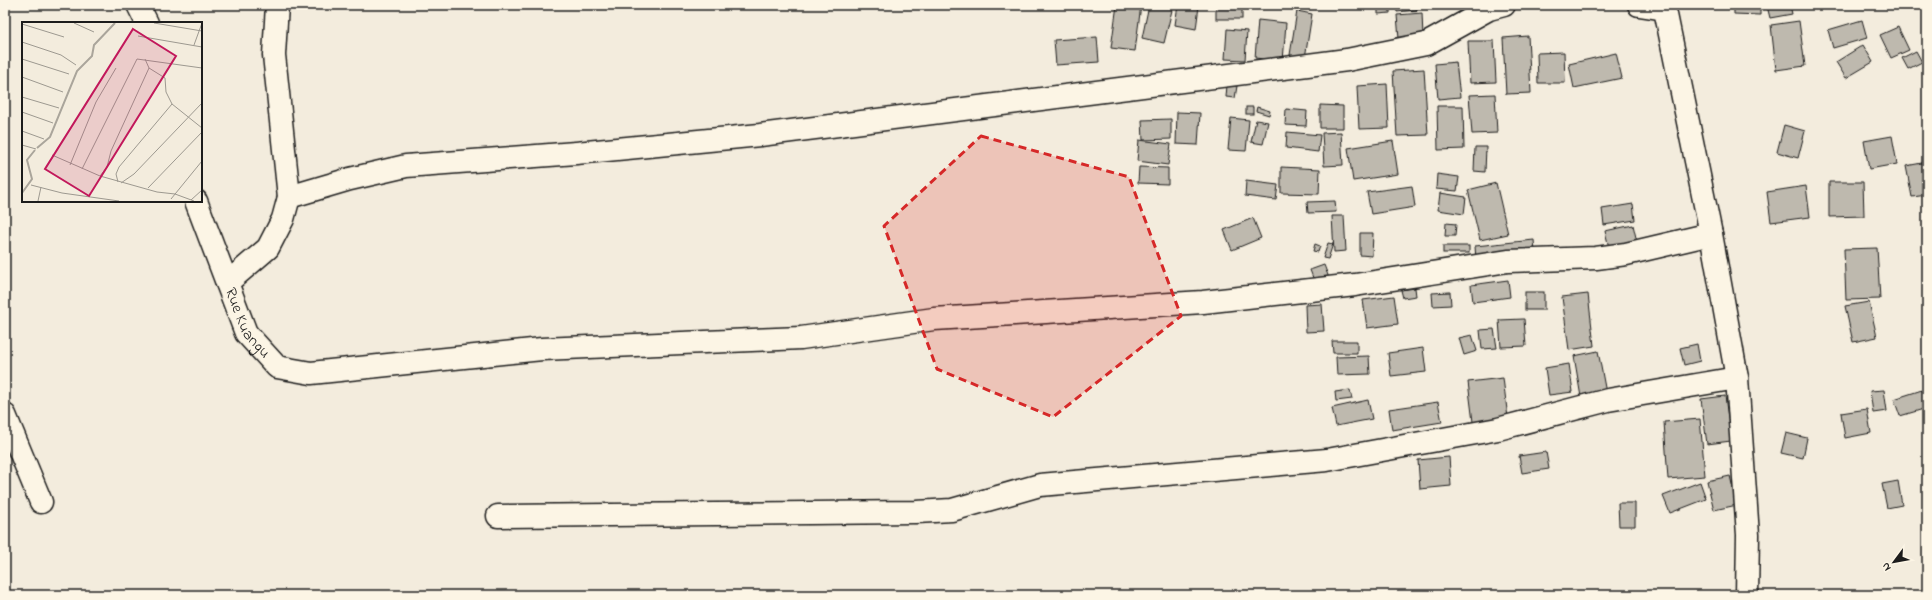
<svg xmlns="http://www.w3.org/2000/svg" width="1932" height="600" viewBox="0 0 1932 600" font-family="'Indie Flower',sans-serif">
  <style>
    .building { fill: #beb9ae; stroke: #1c1c1c }
    .lines { fill: none; stroke-linecap: round; stroke-linejoin: round }
    .minor-casing { stroke: #1c1c1c; stroke-width: 25 }
    .minor { stroke: #fcf5e5; stroke-width: 22 }
    .marked { fill: #d62828; fill-opacity: 0.2; stroke: #d62828; stroke-width: 3; stroke-dasharray: 8 5; stroke-linejoin: round }
    .labels { text-anchor: middle; dominant-baseline: central; stroke-width: 3; stroke-linejoin: round; paint-order: stroke }
    .street-label { font-size: 16px; fill: #1c1c1c; stroke: #fcf5e5 }
    .inset-river { fill: none; stroke: #aaa59b; stroke-width: 2 }
    .inset-road { fill: none; stroke: #9d9990; stroke-width: 1 }
    .view { fill: #c2185b; fill-opacity: 0.15; stroke: #c2185b; stroke-width: 2 }
    .inset-edge { fill: none; stroke: #1c1c1c; stroke-width: 2 }
  </style>
  <rect width="100%" height="100%" fill="#f3ecdd"/>
  <filter id="ink" filterUnits="userSpaceOnUse"><feTurbulence type="fractalNoise" baseFrequency=".025" numOctaves="2"/><feDisplacementMap in="SourceGraphic" scale="8" xChannelSelector="R" yChannelSelector="G"/><feConvolveMatrix kernelMatrix="1 2 1 2 8 2 1 2 1" color-interpolation-filters="sRGB"/></filter>
  <g filter="url(#ink)">
    <!-- building -->
    <g class="building">
      <rect x="1077" y="5" width="29" height="1"/>
      <polygon points="1117,5 1141,5 1135,51 1111,48"/>
      <polygon points="1149,5 1173,6 1164,43 1142,38"/>
      <polygon points="1178,5 1199,6 1196,29 1175,25"/>
      <rect x="1216" y="5" width="26" height="14"/>
      <polygon points="1378,5 1390,5 1390,13 1378,14"/>
      <polygon points="1396,5 1416,5 1417,10 1397,12"/>
      <polygon points="1734,5 1760,5 1760,15 1734,14"/>
      <polygon points="1772,5 1790,5 1792,14 1770,18 1767,6"/>
      <polygon points="1297,11 1312,14 1305,58 1290,55"/>
      <polygon points="1422,13 1423,37 1399,39 1397,15"/>
      <polygon points="1258,20 1286,23 1283,61 1255,58"/>
      <polygon points="1862,20 1867,38 1833,48 1828,30"/>
      <polygon points="1799,21 1805,66 1776,70 1771,25"/>
      <polygon points="1898,27 1909,50 1891,58 1880,35"/>
      <polygon points="1227,29 1247,31 1245,60 1225,59"/>
      <polygon points="1528,36 1531,93 1506,94 1503,38"/>
      <polygon points="1097,37 1099,62 1056,65 1054,40"/>
      <polygon points="1468,41 1494,41 1496,82 1470,83"/>
      <polygon points="1863,45 1873,62 1846,78 1836,62"/>
      <polygon points="1916,51 1922,62 1908,69 1902,58"/>
      <polygon points="1564,52 1565,83 1538,83 1537,53"/>
      <polygon points="1616,53 1622,78 1574,88 1569,64"/>
      <polygon points="1456,62 1460,97 1438,99 1435,64"/>
      <polygon points="1424,69 1428,135 1397,136 1393,71"/>
      <polygon points="1387,84 1389,128 1359,129 1357,86"/>
      <polygon points="1227,85 1237,86 1235,98 1226,97"/>
      <polygon points="1495,94 1497,133 1472,134 1469,95"/>
      <polygon points="1320,105 1343,106 1343,128 1320,128"/>
      <polygon points="1437,106 1463,106 1464,149 1438,150"/>
      <rect x="1246" y="107" width="7" height="7"/>
      <polygon points="1257,107 1270,111 1269,115 1256,111"/>
      <polygon points="1286,109 1307,111 1306,126 1285,125"/>
      <polygon points="1177,112 1200,113 1198,145 1176,144"/>
      <polygon points="1231,118 1249,120 1246,151 1228,150"/>
      <polygon points="1171,119 1171,139 1143,140 1142,120"/>
      <polygon points="1256,120 1268,122 1263,144 1251,142"/>
      <polygon points="1784,125 1805,131 1798,158 1777,152"/>
      <polygon points="1287,132 1320,135 1318,152 1286,148"/>
      <polygon points="1341,132 1343,165 1324,166 1322,133"/>
      <polygon points="1892,136 1897,164 1869,169 1864,141"/>
      <polygon points="1139,140 1171,144 1168,165 1137,161"/>
      <polygon points="1393,141 1398,174 1353,181 1348,148"/>
      <polygon points="1475,147 1486,147 1485,172 1474,171"/>
      <polygon points="1927,162 1927,195 1912,197 1906,166"/>
      <polygon points="1139,167 1168,168 1168,184 1138,183"/>
      <polygon points="1281,167 1320,169 1319,194 1281,193"/>
      <polygon points="1437,174 1459,177 1457,191 1436,189"/>
      <polygon points="1246,181 1278,185 1276,200 1245,196"/>
      <polygon points="1829,182 1863,182 1864,216 1829,217"/>
      <polygon points="1496,183 1508,234 1480,240 1468,190"/>
      <polygon points="1412,186 1415,207 1371,214 1367,192"/>
      <polygon points="1806,186 1810,217 1771,222 1767,192"/>
      <polygon points="1440,193 1466,197 1464,214 1438,210"/>
      <polygon points="1335,201 1336,212 1308,213 1307,202"/>
      <polygon points="1633,204 1635,220 1604,225 1602,209"/>
      <polygon points="1332,216 1344,216 1346,251 1334,252"/>
      <polygon points="1253,218 1261,238 1232,250 1224,230"/>
      <polygon points="1446,223 1456,224 1455,236 1445,236"/>
      <polygon points="1633,225 1638,246 1610,252 1605,231"/>
      <polygon points="1360,233 1373,233 1372,256 1360,255"/>
      <polygon points="1534,240 1535,253 1476,260 1475,246"/>
      <polygon points="1328,243 1333,244 1328,259 1323,258"/>
      <polygon points="1315,244 1320,246 1318,252 1313,251"/>
      <rect x="1443" y="246" width="26" height="7"/>
      <polygon points="1877,248 1880,299 1846,300 1844,249"/>
      <polygon points="1324,265 1329,278 1315,283 1310,270"/>
      <polygon points="1508,280 1510,297 1473,302 1471,285"/>
      <polygon points="1415,288 1416,296 1403,298 1401,290"/>
      <polygon points="1450,292 1451,305 1433,306 1432,293"/>
      <rect x="1525" y="292" width="19" height="18"/>
      <polygon points="1588,294 1594,346 1569,350 1562,297"/>
      <polygon points="1394,296 1398,324 1367,328 1363,300"/>
      <polygon points="1869,302 1877,337 1853,342 1845,306"/>
      <polygon points="1322,304 1324,331 1306,332 1305,305"/>
      <polygon points="1524,319 1526,346 1501,347 1499,320"/>
      <polygon points="1494,329 1497,348 1482,349 1480,330"/>
      <polygon points="1472,335 1477,351 1464,355 1459,338"/>
      <polygon points="1332,341 1357,341 1357,353 1333,353"/>
      <polygon points="1697,344 1700,361 1684,365 1680,348"/>
      <polygon points="1423,348 1426,372 1391,376 1388,353"/>
      <polygon points="1598,351 1606,393 1581,397 1574,356"/>
      <polygon points="1369,356 1370,374 1337,375 1336,357"/>
      <polygon points="1569,364 1573,392 1549,395 1545,368"/>
      <polygon points="1503,378 1508,418 1473,422 1468,382"/>
      <polygon points="1925,389 1927,395 1927,408 1900,416 1894,399"/>
      <polygon points="1350,390 1352,399 1336,401 1335,392"/>
      <polygon points="1884,390 1887,411 1873,413 1870,391"/>
      <polygon points="1725,396 1731,441 1707,444 1701,399"/>
      <polygon points="1368,400 1372,419 1336,426 1332,408"/>
      <polygon points="1438,402 1442,422 1392,430 1389,409"/>
      <polygon points="1867,409 1871,433 1845,438 1841,413"/>
      <polygon points="1700,419 1705,476 1668,479 1664,422"/>
      <polygon points="1786,433 1807,438 1803,458 1781,453"/>
      <polygon points="1546,452 1549,469 1522,473 1519,456"/>
      <polygon points="1449,457 1451,486 1420,489 1418,460"/>
      <polygon points="1730,476 1737,505 1714,510 1707,481"/>
      <polygon points="1898,481 1902,505 1887,508 1882,484"/>
      <polygon points="1700,482 1706,499 1670,513 1663,496"/>
      <polygon points="1618,503 1635,503 1635,526 1619,526"/>
    </g>
    <g class="lines">
      <!-- minor casing -->
      <g class="minor-casing">
        <g id="minor">
          <polyline points="138,5 147,23"/>
          <polyline points="1639,5 1665,9"/>
          <polyline points="1664,5 1711,234 1737,378 1748,535 1747,595"/>
          <polyline points="289,197 350,179 406,166 576,153 760,135 1347,60 1426,44 1489,9 1504,5"/>
          <path id="s1" d="M196,201L246,333L277,367L311,373L542,349L801,338L934,319L1203,302L1355,285L1508,261L1596,258L1626,254L1711,234"/>
          <polyline points="227,283 268,248 283,219 289,197 274,55 277,5"/>
          <polyline points="5,415 41,502"/>
          <polyline points="498,516 916,512 952,510 1040,485 1327,460 1498,429 1608,400 1737,378"/>
        </g>
      </g>
      <!-- minor -->
      <use href="#minor" class="minor"/>
    </g>
  </g>
  <!-- marked area -->
  <path class="marked" d="M981,136L1129,177L1181,316L1053,417L937,369L884,226Z"/>
  <g class="labels">
    <!-- street labels -->
    <g class="street-label">
      <text stroke="none"><textPath href="#s1" startOffset="133">Rue Kuangu</textPath></text>
    </g>
  </g>
  <!-- overview -->
  <g transform="translate(22 22)">
    <rect width="180" height="180" fill="#f3ecdd"/>
    <path class="inset-river" d="M15,126L28,115L55,49L70,34L72,23L93,1M0,171L10,157L5,138L13,128"/>
    <path class="inset-road" d="M52,1L72,10M132,1L180,9M0,2L42,15M116,14L180,25M0,20L39,33L54,43M172,23L180,1M0,37L47,52M123,37L127,46L143,56L144,70L150,82L180,106M0,55L41,70M0,75L37,86M0,90L31,101M0,109L22,117M0,123L14,127M30,133L78,154L135,170L153,172L172,179M48,143L74,80L94,46M60,147L115,37L180,46M78,154L85,145L89,129L127,46M96,160L94,152L97,145L150,82M99,161L112,152L180,81M9,163L40,171L97,179M126,166L180,110M149,177L180,139M169,178L180,168M16,179L19,165"/>
    <path class="view" d="M111,7L154,34L67,174L23,147Z"/>
    <rect width="180" height="180" class="inset-edge"/>
  </g>
  <!-- margin -->
  <rect width="1932" height="600" fill="none" stroke="#fcf5e5" stroke-width="20"/>
  <rect x="10" y="10" width="1912" height="580" fill="none" stroke="#1c1c1c" stroke-width="1.5" filter="url(#ink)"/>
  <!-- north arrow -->
  <g transform="translate(1894 562) rotate(238)" stroke="#fcf5e5" stroke-width="3" paint-order="stroke">
  <path d="M0-3L7 15L0 10L-7 15Z" fill="#1c1c1c"/>
  <text y="-6" font-size="11" font-weight="bold" text-anchor="middle" fill="#1c1c1c">N</text>
  </g>
</svg>
